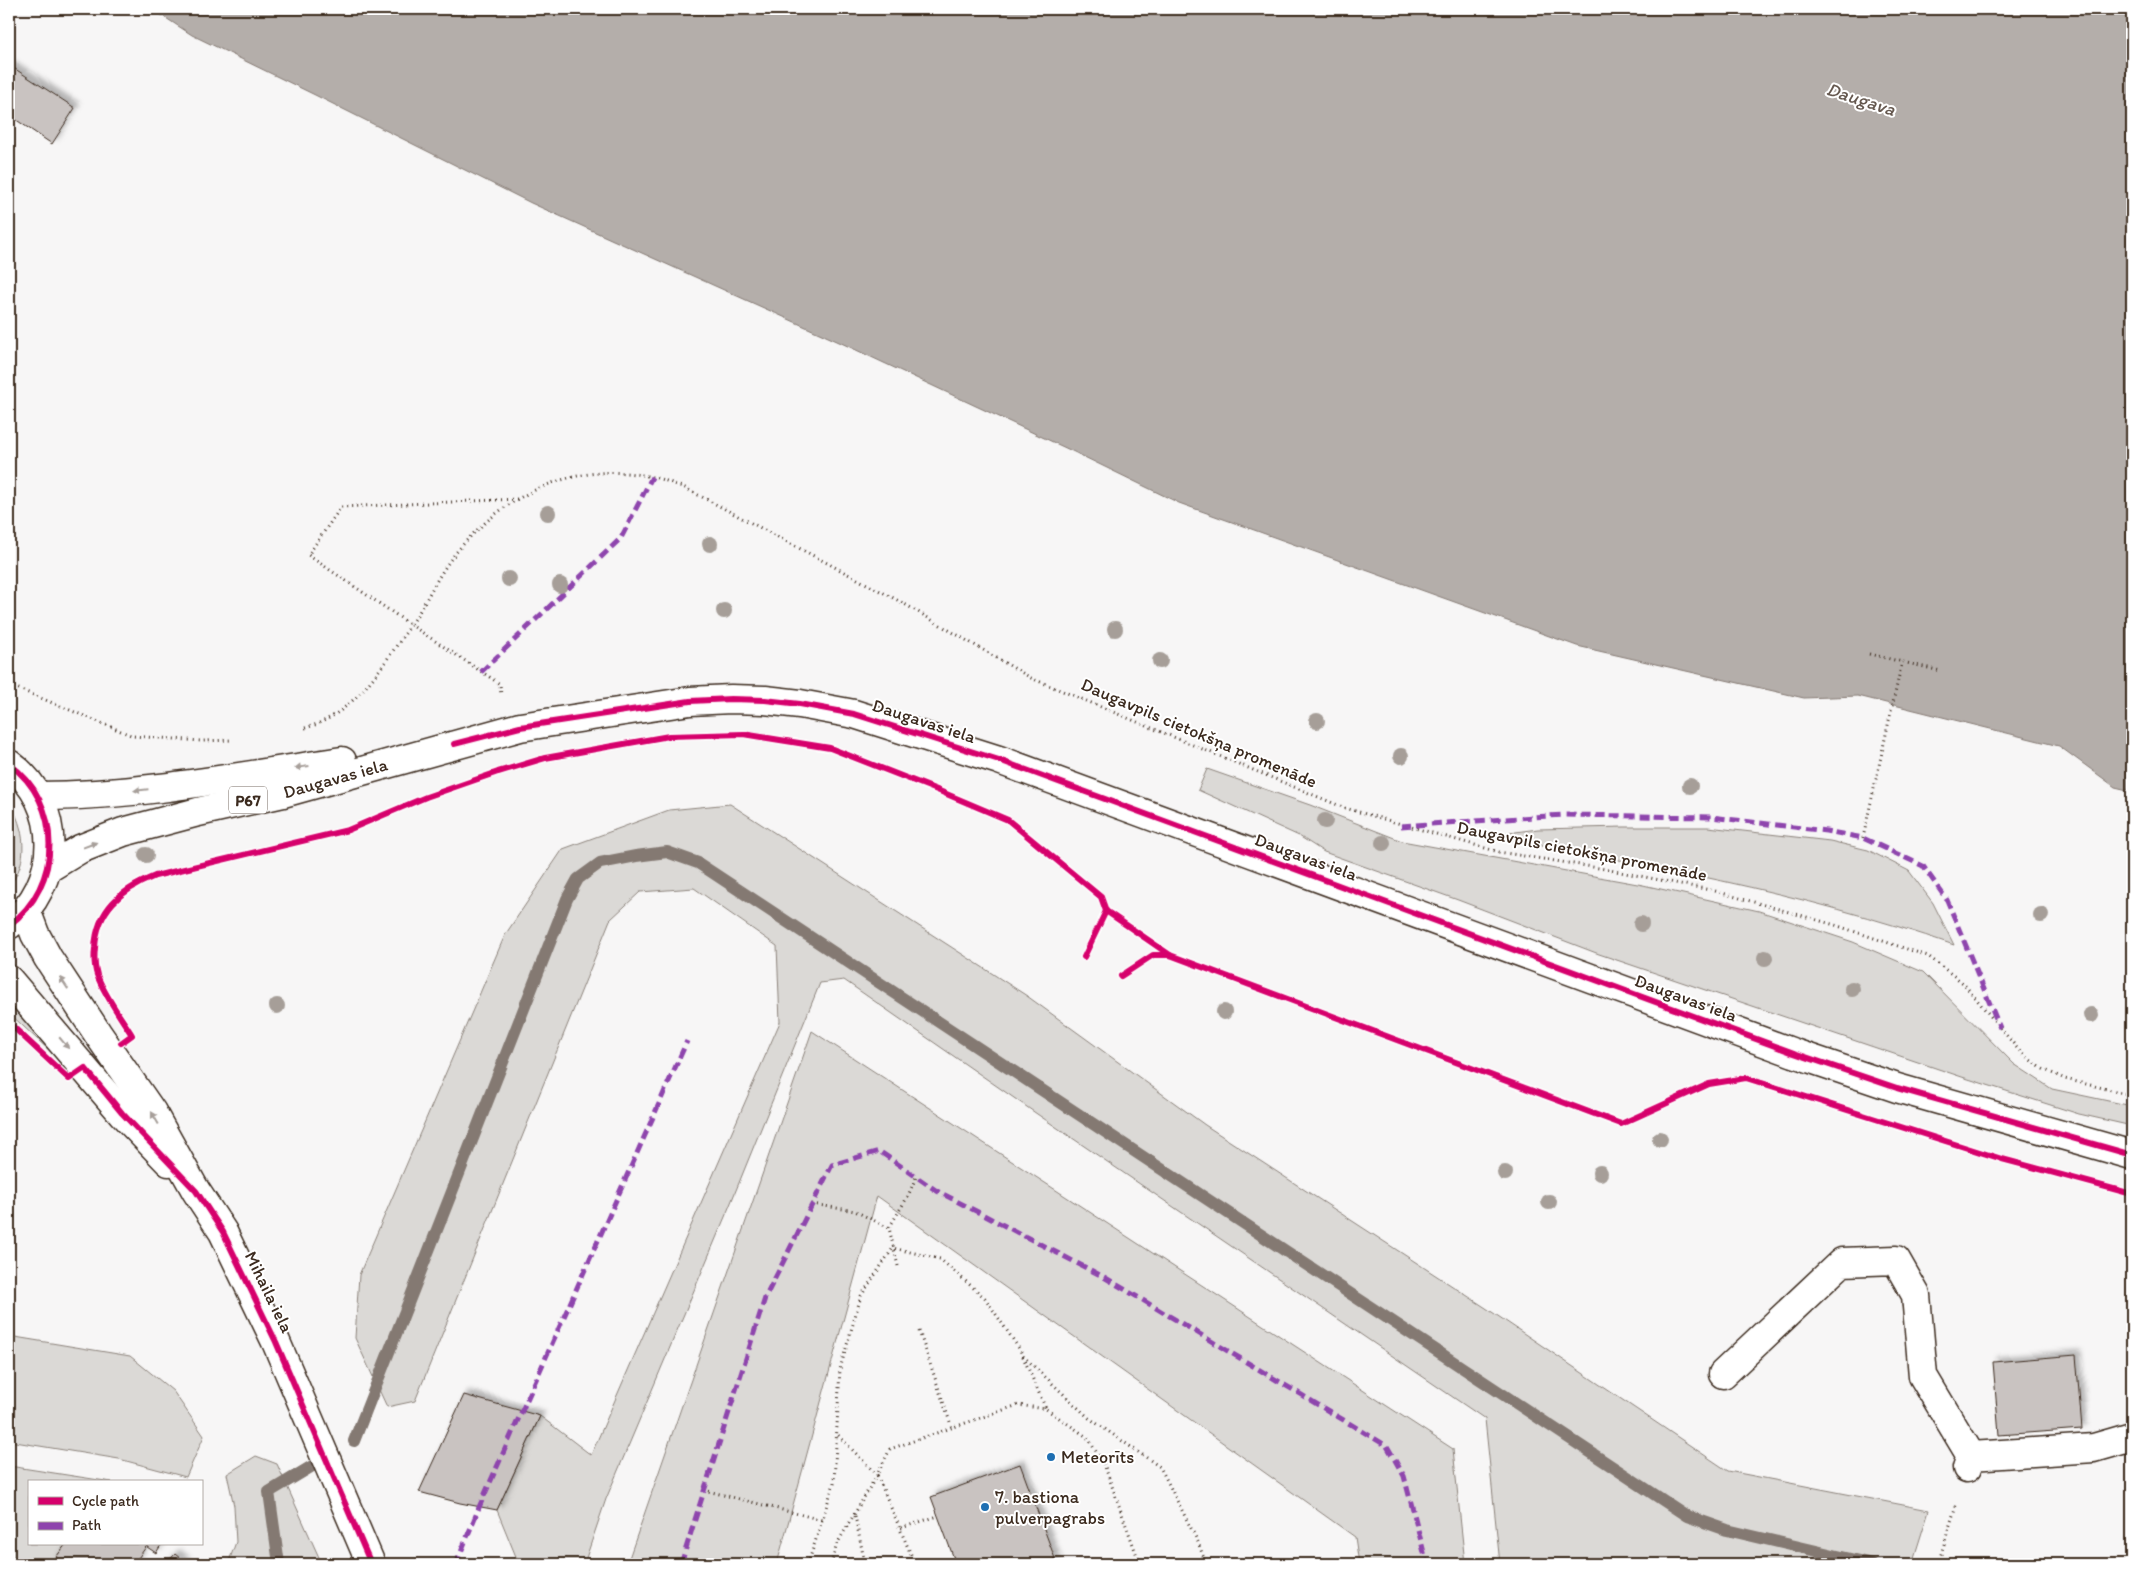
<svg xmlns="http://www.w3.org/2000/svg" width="2141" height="1573" viewBox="0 0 2141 1573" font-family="Itim,sans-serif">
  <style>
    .green { fill: #dbd9d6; stroke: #8b827a }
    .water { fill: #b4aeaa; stroke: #847972 }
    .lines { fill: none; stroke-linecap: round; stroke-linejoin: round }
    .stream { stroke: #847972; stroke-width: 12 }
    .building { fill: #c9c3c1; stroke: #3b2a1e; filter: url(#shadow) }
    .minor-casing { stroke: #3b2a1e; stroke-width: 31 }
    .major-casing { stroke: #3b2a1e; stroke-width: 31 }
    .path { stroke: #3b2a1e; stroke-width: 3; stroke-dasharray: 1 4; stroke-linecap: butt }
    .minor { stroke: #fff; stroke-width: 28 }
    .major { stroke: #fff; stroke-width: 28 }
    .quiet { stroke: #8e44ad; stroke-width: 5; stroke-dasharray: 10 5; stroke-linecap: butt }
    .cycleway-casing { stroke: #fff; stroke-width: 9 }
    .cycleway { stroke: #d6006c; stroke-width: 6 }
    .tree { fill: #a69e98 }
    .oneway { fill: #a79f9a }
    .poi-dot { fill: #1f6fb2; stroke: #fff; stroke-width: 2 }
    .labels { text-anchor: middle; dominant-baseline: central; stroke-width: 4; stroke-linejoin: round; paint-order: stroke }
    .shield { fill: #fff; stroke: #766a62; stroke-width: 1 }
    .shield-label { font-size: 16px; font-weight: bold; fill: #3b2a1e }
    .street-label { font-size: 18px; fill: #3b2a1e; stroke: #fff }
    .poi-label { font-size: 18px; fill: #3b2a1e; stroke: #fff; text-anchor: start }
    .water-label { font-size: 19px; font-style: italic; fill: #65584f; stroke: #fff }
  </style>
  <defs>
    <filter id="shadow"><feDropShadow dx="4.5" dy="-4.5" stdDeviation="2.5" flood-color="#0004"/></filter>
  </defs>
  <rect width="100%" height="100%" fill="#f7f6f6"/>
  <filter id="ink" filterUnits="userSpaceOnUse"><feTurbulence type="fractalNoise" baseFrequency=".02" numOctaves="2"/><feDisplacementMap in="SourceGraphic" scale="10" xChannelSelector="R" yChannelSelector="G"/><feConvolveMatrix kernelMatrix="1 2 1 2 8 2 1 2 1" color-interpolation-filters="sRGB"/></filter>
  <g filter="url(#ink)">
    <!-- green -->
    <g class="green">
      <polygon points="1207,769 1310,805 1402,841 1643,885 1759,911 1853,942 1923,972 2014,1064 2052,1089 2132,1106 2132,1126 2079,1114 1962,1077 1599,954 1458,900 1324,852 1299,836 1198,790"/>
      <path d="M9,802C25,828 30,861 9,886Z"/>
      <polygon points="730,804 1027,996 1205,1125 1486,1308 1728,1471 1929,1510 1912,1564 1500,1564 1485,1419 1037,1114 844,980 820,983 730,1205 606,1499 584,1564 519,1564 497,1510 540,1416 591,1455 780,1022 777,946 694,888 640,892 610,920 415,1401 387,1407 355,1338 359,1275 505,935 563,849 669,810"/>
      <path d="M1624,827H1708L1830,841L1868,850L1909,871L1933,903L1954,945C1802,892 1642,863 1485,836L1538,829Z"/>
      <polygon points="9,1004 58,1056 65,1065 9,1013"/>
      <polygon points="812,1031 1453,1449 1465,1564 1359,1564 1355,1537 877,1196 777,1564 627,1564"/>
      <polygon points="9,1336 130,1356 173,1391 204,1436 186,1477 119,1459 9,1441"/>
      <polygon points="256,1456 277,1464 322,1564 228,1564 236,1542 234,1506 227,1474"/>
      <polygon points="9,1466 112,1482 29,1482 29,1544 66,1544 51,1564 9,1564"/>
    </g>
    <!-- water -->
    <polygon class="water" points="124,9 2132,9 2132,791 2115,787 2059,746 1858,696 1804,698 1577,646 1179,503 1072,451 837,341 531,203 315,95 192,35 155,11"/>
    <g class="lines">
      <!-- stream -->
      <g class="stream">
        <polyline points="354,1441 567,899 578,879 600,863 636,856 667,852 698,863 1687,1516 1727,1530 1872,1564"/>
        <polyline points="279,1564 269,1492 314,1465"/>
      </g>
    </g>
    <!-- building -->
    <g class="building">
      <polygon points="9,65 75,108 52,144 9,115"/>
      <polygon points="2076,1355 2082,1429 1999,1435 1993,1362"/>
      <polygon points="464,1395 540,1416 497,1510 460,1503 419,1492"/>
      <polygon points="1020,1464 1057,1564 956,1564 931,1497"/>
      <polygon points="66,1544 148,1544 134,1564 51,1564"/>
      <polygon points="148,1544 160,1544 161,1545 156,1553 147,1547"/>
      <polygon points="175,1554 186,1563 185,1564 166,1564"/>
    </g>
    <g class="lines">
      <!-- minor casing -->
      <g class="minor-casing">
        <g id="minor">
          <polyline points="26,910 35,934 48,958 98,1034 152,1112 196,1191 223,1232 276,1342 371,1564"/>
          <polyline points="9,980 122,1113 169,1162"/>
          <polyline points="1723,1374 1842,1262 1896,1260 1916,1295 1923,1376 1971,1456"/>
          <polyline points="1967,1468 1971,1456 2094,1448 2132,1437"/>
        </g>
      </g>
      <!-- major casing -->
      <g class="major-casing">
        <g id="major">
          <path d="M9,764C63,802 63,886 9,925"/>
          <path d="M38,796C140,796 241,776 342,761"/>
          <path id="s1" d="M47,869L80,849L123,832L198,812L283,793L520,727L690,701L731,699L765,700L800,704L854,714L999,760L1794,1053L1897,1088L2132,1155"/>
        </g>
      </g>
      <!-- path -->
      <g class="path">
        <path d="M517,499L341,507L308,555L411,625C425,604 436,579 451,559C499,497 572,459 652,477C663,479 674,484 685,488L901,602L1031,678L1345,808L1499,852L1605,869L1715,891L1835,925L1928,956L1963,983L2022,1054L2043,1069L2065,1079L2132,1095"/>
        <polyline points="1869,654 1941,671"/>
        <polyline points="9,685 133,736 201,741 233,740"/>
        <path d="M305,728C355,715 383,664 411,625L500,684L501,696"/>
        <polyline points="1863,838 1902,662"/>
        <polyline points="812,1204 855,1211 889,1228"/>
        <polyline points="898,1266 889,1228 908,1196 916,1177"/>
        <polyline points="919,1331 952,1428"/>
        <polyline points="1023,1356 1089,1418 1160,1467 1198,1542 1206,1564"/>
        <polyline points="704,1490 822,1520"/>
        <polyline points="855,1516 865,1564"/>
        <polyline points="901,1528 938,1516"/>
        <polyline points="808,1564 834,1483 840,1369 861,1296 893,1248 940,1259 985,1298 1020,1350 1046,1409"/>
        <polyline points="831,1564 837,1544 877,1475 838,1435"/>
        <polyline points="915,1564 877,1475 890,1449 1018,1405 1046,1409 1087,1437 1104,1464 1140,1564"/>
        <polyline points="1938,1564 1957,1502"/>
      </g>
      <!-- minor -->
      <use href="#minor" class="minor"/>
      <!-- major -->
      <use href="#major" class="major"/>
      <!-- quiet -->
      <g class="quiet">
        <polyline points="481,672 621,538 652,477"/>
        <polyline points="1401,826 1563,815 1711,817 1826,831 1863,838 1923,866 1947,900 2000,1028"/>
        <polyline points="454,1564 457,1562 480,1505 687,1041"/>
        <polyline points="681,1564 765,1298 832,1165 879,1151 937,1191 1104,1277 1387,1446 1404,1476 1427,1564"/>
      </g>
      <!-- cycleway casing -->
      <g class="cycleway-casing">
        <g id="cycleway">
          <polyline points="454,744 520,727 690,701 731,699 765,700 800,704 854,714 999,760 1794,1053 1897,1088 2132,1155"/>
          <path d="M9,764C63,802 63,886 9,925"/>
          <polyline points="1106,911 1170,955"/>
          <polyline points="1121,976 1153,955 1170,955 1621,1124 1709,1084 1746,1078 2002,1159 2132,1194"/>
          <polyline points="9,1023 69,1079 85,1068 122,1113 196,1191 223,1232 276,1342 371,1564"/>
          <path d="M121,1043L132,1035C120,1016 105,996 97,975C94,966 94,957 95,948C97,909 121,890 155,876L348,830L426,797L498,772L545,758L669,736L743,734L830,748L937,790L1008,820L1101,897L1106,911L1084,957"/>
        </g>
      </g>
      <!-- cycleway -->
      <use href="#cycleway" class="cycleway"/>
    </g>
    <!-- trees -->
    <g class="tree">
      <circle cx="548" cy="513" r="8"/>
      <circle cx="710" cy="544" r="8"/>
      <circle cx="509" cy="579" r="8"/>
      <circle cx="560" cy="585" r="8"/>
      <circle cx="724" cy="611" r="8"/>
      <circle cx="1115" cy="629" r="8"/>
      <circle cx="1160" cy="661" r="8"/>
      <circle cx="1317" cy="721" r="8"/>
      <circle cx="1401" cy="756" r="8"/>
      <circle cx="1690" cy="786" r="8"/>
      <circle cx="1325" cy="821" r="8"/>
      <circle cx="1383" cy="843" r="8"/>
      <circle cx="146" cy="855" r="8"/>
      <circle cx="2041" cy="915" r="8"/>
      <circle cx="1641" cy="924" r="8"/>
      <circle cx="1765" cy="958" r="8"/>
      <circle cx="1852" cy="989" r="8"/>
      <circle cx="277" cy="1006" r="8"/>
      <circle cx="1224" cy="1012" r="8"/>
      <circle cx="2091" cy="1015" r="8"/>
      <circle cx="1660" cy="1139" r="8"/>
      <circle cx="1505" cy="1173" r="8"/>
      <circle cx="1600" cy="1173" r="8"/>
      <circle cx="1549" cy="1202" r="8"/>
    </g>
    <!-- one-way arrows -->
    <defs><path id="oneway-solid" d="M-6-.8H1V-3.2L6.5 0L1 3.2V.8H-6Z" transform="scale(1.25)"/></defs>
    <g class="oneway">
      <use href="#oneway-solid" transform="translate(302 767) rotate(172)"/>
      <use href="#oneway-solid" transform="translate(141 790) rotate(174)"/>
      <use href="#oneway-solid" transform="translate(90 845) rotate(-21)"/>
      <use href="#oneway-solid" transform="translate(64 983) rotate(-123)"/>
      <use href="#oneway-solid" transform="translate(64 1043) rotate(50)"/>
      <use href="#oneway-solid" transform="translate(155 1118) rotate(-120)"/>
    </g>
  </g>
  <!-- markers -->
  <g class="poi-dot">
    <circle cx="1051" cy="1457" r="5"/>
    <circle cx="985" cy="1507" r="5"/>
  </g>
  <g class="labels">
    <!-- shield labels -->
    <rect class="shield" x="229" y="786.5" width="38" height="27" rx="4"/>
    <g class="shield-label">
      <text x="248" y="800">P67</text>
    </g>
    <!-- street labels -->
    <g class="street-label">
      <text transform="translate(924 721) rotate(18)">Daugavas iela</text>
      <text transform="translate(1199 733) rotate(23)">Daugavpils cietokšņa promenāde</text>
      <text stroke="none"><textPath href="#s1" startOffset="304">Daugavas iela</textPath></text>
      <text transform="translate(1582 851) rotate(11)">Daugavpils cietokšņa promenāde</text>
      <text transform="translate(1306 857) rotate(20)">Daugavas iela</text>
      <text transform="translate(1686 998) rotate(20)">Daugavas iela</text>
      <text transform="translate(269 1292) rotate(64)">Mihaila iela</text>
    </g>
    <!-- poi labels -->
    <g class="poi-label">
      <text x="1061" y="1457">Meteorīts</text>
      <text x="995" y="1497">7. bastiona<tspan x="995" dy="21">pulverpagrabs</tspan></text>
    </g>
    <!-- water labels -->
    <g class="water-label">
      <text transform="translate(1861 99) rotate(18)">Daugava</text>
    </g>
  </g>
  <!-- margin -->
  <rect width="2141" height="1573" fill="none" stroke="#fff" stroke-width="30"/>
  <rect x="15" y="15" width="2111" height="1543" fill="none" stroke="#3b2a1e" stroke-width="2" filter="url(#ink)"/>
  <!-- legend -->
  <rect x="28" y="1480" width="175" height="65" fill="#ffffff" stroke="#b1aaa5"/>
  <rect x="38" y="1497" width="25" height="8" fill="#d6006c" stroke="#b1aaa5"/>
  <text x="72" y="1506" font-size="15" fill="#3b2a1e">Cycle path</text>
  <rect x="38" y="1522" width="25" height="8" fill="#8e44ad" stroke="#b1aaa5"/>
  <text x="72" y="1530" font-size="15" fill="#3b2a1e">Path</text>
</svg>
